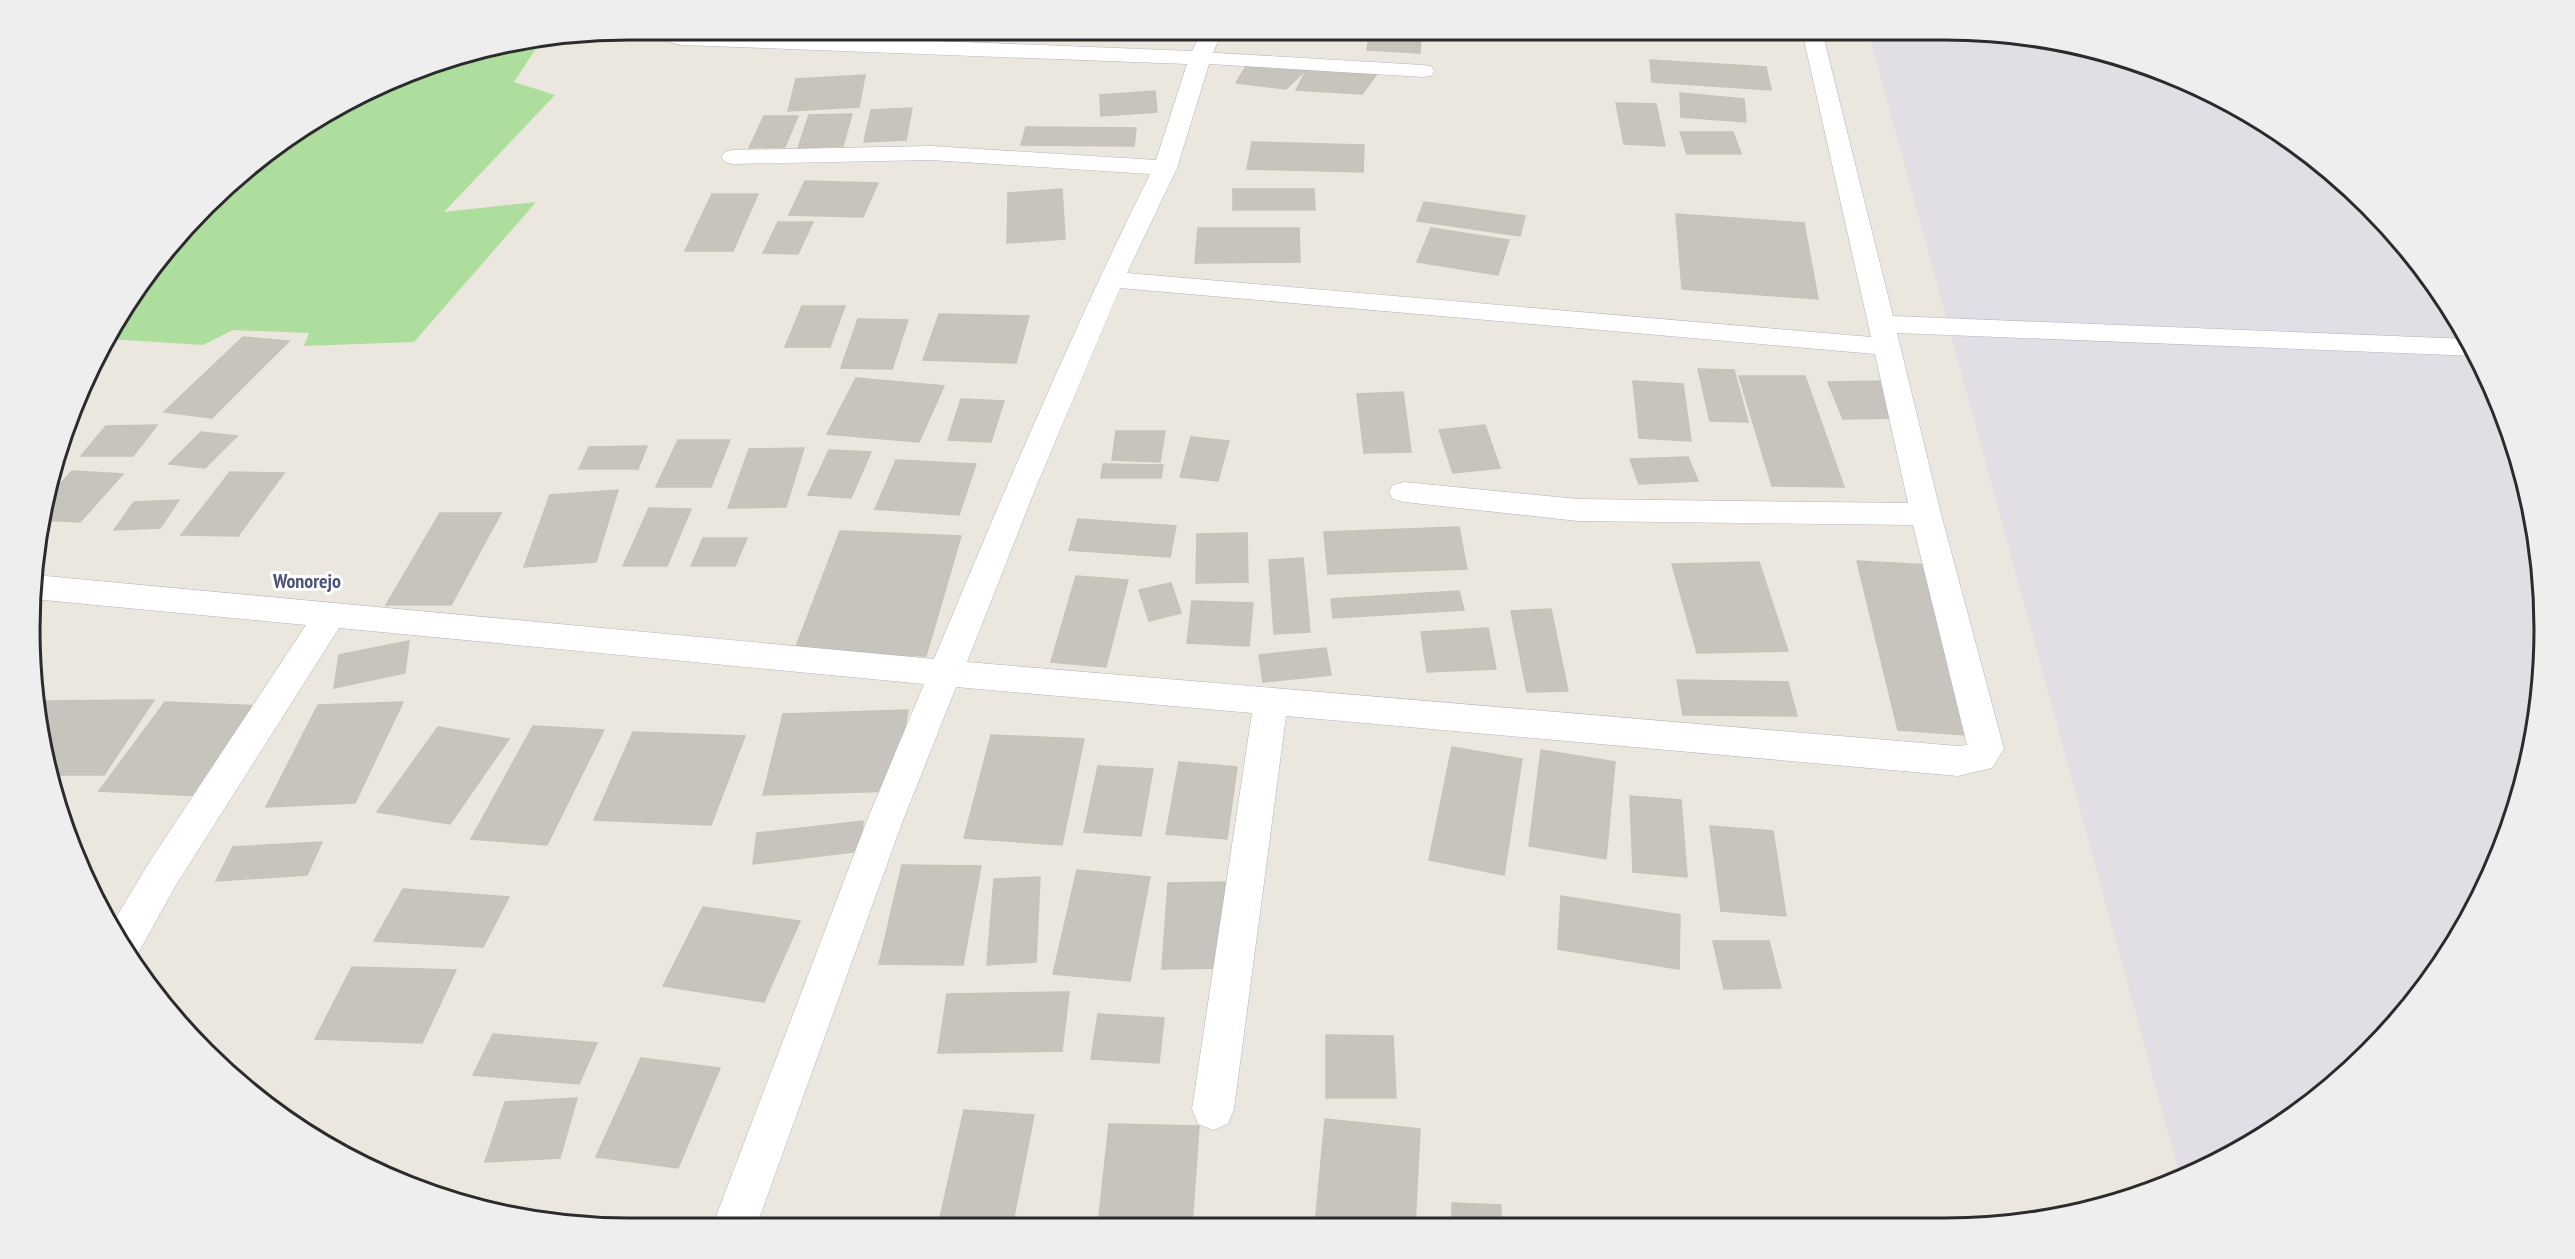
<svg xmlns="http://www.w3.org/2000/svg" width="2575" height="1259" viewBox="0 0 2575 1259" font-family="'PT Sans Narrow',sans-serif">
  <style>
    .industrial { fill: #e1dee5 }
    .green { fill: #adde9e }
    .building { fill: #c7c4bd; stroke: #c7c3b8; stroke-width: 1.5 }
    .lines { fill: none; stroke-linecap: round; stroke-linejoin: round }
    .service-casing { stroke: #b1b2bd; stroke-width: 1 }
    .minor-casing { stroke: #b1b2bd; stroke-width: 1 }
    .service { fill: #fff; fill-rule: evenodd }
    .minor { fill: #fff; fill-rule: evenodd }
    .labels { text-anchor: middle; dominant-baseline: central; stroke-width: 6; stroke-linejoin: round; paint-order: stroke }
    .quarter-label { font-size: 20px; font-weight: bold; fill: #4e5178; stroke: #fff }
    .rim { fill: none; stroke: #2b2b2b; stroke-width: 3 }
  </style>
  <rect width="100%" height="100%" fill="#ece7de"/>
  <!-- industrial -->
  <polygon class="industrial" points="1868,31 1984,31 2100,50 2210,92 2310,154 2396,234 2465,329 2513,436 2540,551 2544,668 2525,784 2483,894 2396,1025 2279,1128 2181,1180"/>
  <!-- green -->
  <polygon class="green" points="543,38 514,82 555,95 444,212 536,202 414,342 304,346 309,333 233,330 203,345 108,339 131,297 179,234 264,154 330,110 436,62 513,41"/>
  <!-- building -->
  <g class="building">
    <polygon points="909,30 955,30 949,42 904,41"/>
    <polygon points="1370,31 1421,31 1420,53 1367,50"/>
    <polygon points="1650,60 1766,67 1771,90 1652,82"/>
    <polygon points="1248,63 1307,69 1286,89 1236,83"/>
    <polygon points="1307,69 1377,74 1362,94 1296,90"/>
    <polygon points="865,75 859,107 788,111 796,79"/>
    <polygon points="1155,91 1157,112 1101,116 1100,95"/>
    <polygon points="1680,93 1744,99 1746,122 1681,117"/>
    <polygon points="1616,103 1656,104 1665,146 1624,144"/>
    <polygon points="912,108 906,140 864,142 871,110"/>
    <polygon points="852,114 843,146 798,148 809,115"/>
    <polygon points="764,116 798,116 785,147 749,148"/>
    <polygon points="1026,127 1136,128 1134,146 1021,145"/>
    <polygon points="1680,132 1733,132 1741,154 1687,154"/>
    <polygon points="1252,142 1364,145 1363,172 1247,169"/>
    <polygon points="805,181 878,183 863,217 789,215"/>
    <polygon points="1062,189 1065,239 1007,243 1008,193"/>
    <polygon points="1233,189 1314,189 1315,210 1233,210"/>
    <polygon points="712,194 758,194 733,251 685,251"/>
    <polygon points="1424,202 1525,216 1520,236 1417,221"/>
    <polygon points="1676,214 1804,223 1818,299 1682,289"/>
    <polygon points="778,222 813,222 798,254 763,253"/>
    <polygon points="1198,228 1299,228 1300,262 1195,263"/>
    <polygon points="1431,228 1509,240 1498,275 1417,262"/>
    <polygon points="802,306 845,306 830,347 785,347"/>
    <polygon points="939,314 1029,316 1016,363 923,360"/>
    <polygon points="858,319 908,320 892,369 841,368"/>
    <polygon points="243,337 289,341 212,418 164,412"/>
    <polygon points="1698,369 1734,370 1748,422 1710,421"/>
    <polygon points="1739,376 1805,376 1844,487 1772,486"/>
    <polygon points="856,378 944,386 919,442 827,434"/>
    <polygon points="1633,381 1683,384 1691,441 1639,438"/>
    <polygon points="1884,381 1901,418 1843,419 1828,382"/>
    <polygon points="1403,392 1411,452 1364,453 1357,394"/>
    <polygon points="961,399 1004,401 991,442 948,440"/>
    <polygon points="157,425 133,456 81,456 106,426"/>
    <polygon points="1485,425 1500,468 1453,473 1439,430"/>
    <polygon points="1116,431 1165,431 1160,462 1112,460"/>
    <polygon points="201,432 237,436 205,468 169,464"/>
    <polygon points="1191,437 1229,441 1218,481 1180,477"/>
    <polygon points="678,440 730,440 711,487 656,487"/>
    <polygon points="647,446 638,469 579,469 589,447"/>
    <polygon points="804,448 786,507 728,508 749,449"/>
    <polygon points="829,450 871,452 851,498 808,495"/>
    <polygon points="1688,457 1698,481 1639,484 1630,459"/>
    <polygon points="896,460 976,464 959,515 875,509"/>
    <polygon points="1103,464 1163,465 1161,478 1101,478"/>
    <polygon points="72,471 123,474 80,522 41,520 45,501"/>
    <polygon points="230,472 284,473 238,536 181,535"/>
    <polygon points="618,490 596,562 524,567 550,495"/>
    <polygon points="179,500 160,528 114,530 134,502"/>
    <polygon points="649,508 691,509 667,566 623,566"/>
    <polygon points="440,513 501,513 451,605 386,605"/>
    <polygon points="1078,519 1176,526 1170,557 1069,550"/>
    <polygon points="1459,527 1467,569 1328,574 1324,532"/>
    <polygon points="840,531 961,536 926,656 794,652"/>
    <polygon points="1247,533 1248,582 1196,583 1197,534"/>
    <polygon points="703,538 747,538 735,566 691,566"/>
    <polygon points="1303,558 1310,632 1274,634 1269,560"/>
    <polygon points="1857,561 1930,565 1980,736 1898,730"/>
    <polygon points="1759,562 1788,651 1697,653 1672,564"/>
    <polygon points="1076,576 1128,580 1106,667 1051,662"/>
    <polygon points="1171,583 1181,613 1149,621 1139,590"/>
    <polygon points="1459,591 1464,610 1333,618 1331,599"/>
    <polygon points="1192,601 1253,603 1249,646 1187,643"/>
    <polygon points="1551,609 1568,691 1527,692 1511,611"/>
    <polygon points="1488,628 1496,669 1427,672 1421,632"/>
    <polygon points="409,641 405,673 334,688 339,655"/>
    <polygon points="1326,648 1331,675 1263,682 1259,655"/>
    <polygon points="1677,680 1788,682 1797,716 1683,715"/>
    <polygon points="154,700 104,775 51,775 36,713 45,701"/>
    <polygon points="165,702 265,706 203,796 99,791"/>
    <polygon points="403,702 355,803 266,807 318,705"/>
    <polygon points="908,710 894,791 763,795 783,714"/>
    <polygon points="533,726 604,730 547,845 471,839"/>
    <polygon points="438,727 509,739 450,824 377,812"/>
    <polygon points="633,732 745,736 711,825 594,820"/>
    <polygon points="991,735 1084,739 1062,845 964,838"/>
    <polygon points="1452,747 1522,759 1504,875 1429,860"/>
    <polygon points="1541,750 1615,762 1606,859 1529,846"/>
    <polygon points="1179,762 1237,767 1227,839 1166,834"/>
    <polygon points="1098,766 1153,769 1141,836 1084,832"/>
    <polygon points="1630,796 1681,800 1687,877 1633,872"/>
    <polygon points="863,821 861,851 753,864 757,833"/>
    <polygon points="1710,826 1773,831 1786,916 1721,911"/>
    <polygon points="322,842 307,875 216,881 233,847"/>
    <polygon points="902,865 981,866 963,965 879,964"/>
    <polygon points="1077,870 1150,877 1130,981 1053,974"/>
    <polygon points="1040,877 1036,962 987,965 994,879"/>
    <polygon points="1228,882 1226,968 1162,969 1168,883"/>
    <polygon points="403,889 509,897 483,947 374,941"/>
    <polygon points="1561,896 1680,915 1679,969 1558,949"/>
    <polygon points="703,907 800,921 764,1002 663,986"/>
    <polygon points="1713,941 1769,941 1781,988 1724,989"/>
    <polygon points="352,967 456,970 422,1043 315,1039"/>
    <polygon points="1069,992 1062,1051 938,1053 947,994"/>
    <polygon points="1098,1014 1164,1018 1159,1063 1091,1059"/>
    <polygon points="493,1034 597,1043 579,1084 473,1075"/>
    <polygon points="1326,1035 1393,1036 1396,1098 1326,1098"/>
    <polygon points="641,1058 720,1068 678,1168 596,1157"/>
    <polygon points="577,1098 560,1158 485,1162 505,1102"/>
    <polygon points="964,1110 1034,1115 1012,1227 938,1227"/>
    <polygon points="1325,1119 1420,1129 1415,1226 1315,1226"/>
    <polygon points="1109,1124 1199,1126 1192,1226 1098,1226"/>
    <polygon points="1452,1203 1501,1205 1501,1225 1452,1225"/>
  </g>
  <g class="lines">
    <!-- service casing -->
    <g class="service-casing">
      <polygon id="service" points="1200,52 1423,65 1431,66 1434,71 1431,76 1423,77 1192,63 1189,58 1192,53"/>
    </g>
    <!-- minor casing -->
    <g class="minor-casing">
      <path id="minor" d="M657,30L1192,51L1202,31H1222L1211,58L1177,168L1127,273L1871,337L1802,31H1822L1893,316L2469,339L2476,356L1897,333L1941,514L2004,749L1992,768L1958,776L1286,716L1234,1109L1228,1124L1213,1130L1198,1124L1192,1109L1252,713L956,687L902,823L756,1227H712L866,823L924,684L339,628L176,885L136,957L131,958L111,926L150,861L306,625L33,599L35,575L934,659C1002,496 1071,333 1150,174L931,160L733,164L725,162L721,157L725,152L733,150L931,146L1156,160L1187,64L682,45L664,41ZM1120,288L1875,354L1908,503L1578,499L1404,482L1393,485L1389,492L1393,499L1404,502L1578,521L1913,525L1967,745L1958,746L967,662L1036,487Z"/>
    </g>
    <!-- service -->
    <use href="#service" class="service"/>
    <!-- minor -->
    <use href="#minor" class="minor"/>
  </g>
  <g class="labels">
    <!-- quarter labels -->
    <g class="quarter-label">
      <text x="307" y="581">Wonorejo</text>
    </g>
  </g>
  <!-- crop -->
  <path d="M0 0H2575V1259H0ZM629 40H1945A589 589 0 0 1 2534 629V629A589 589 0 0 1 1945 1218H629A589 589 0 0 1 40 629V629A589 589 0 0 1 629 40Z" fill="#eee" fill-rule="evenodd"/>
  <path class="rim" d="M629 40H1945A589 589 0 0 1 2534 629V629A589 589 0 0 1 1945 1218H629A589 589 0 0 1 40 629V629A589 589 0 0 1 629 40Z"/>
</svg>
